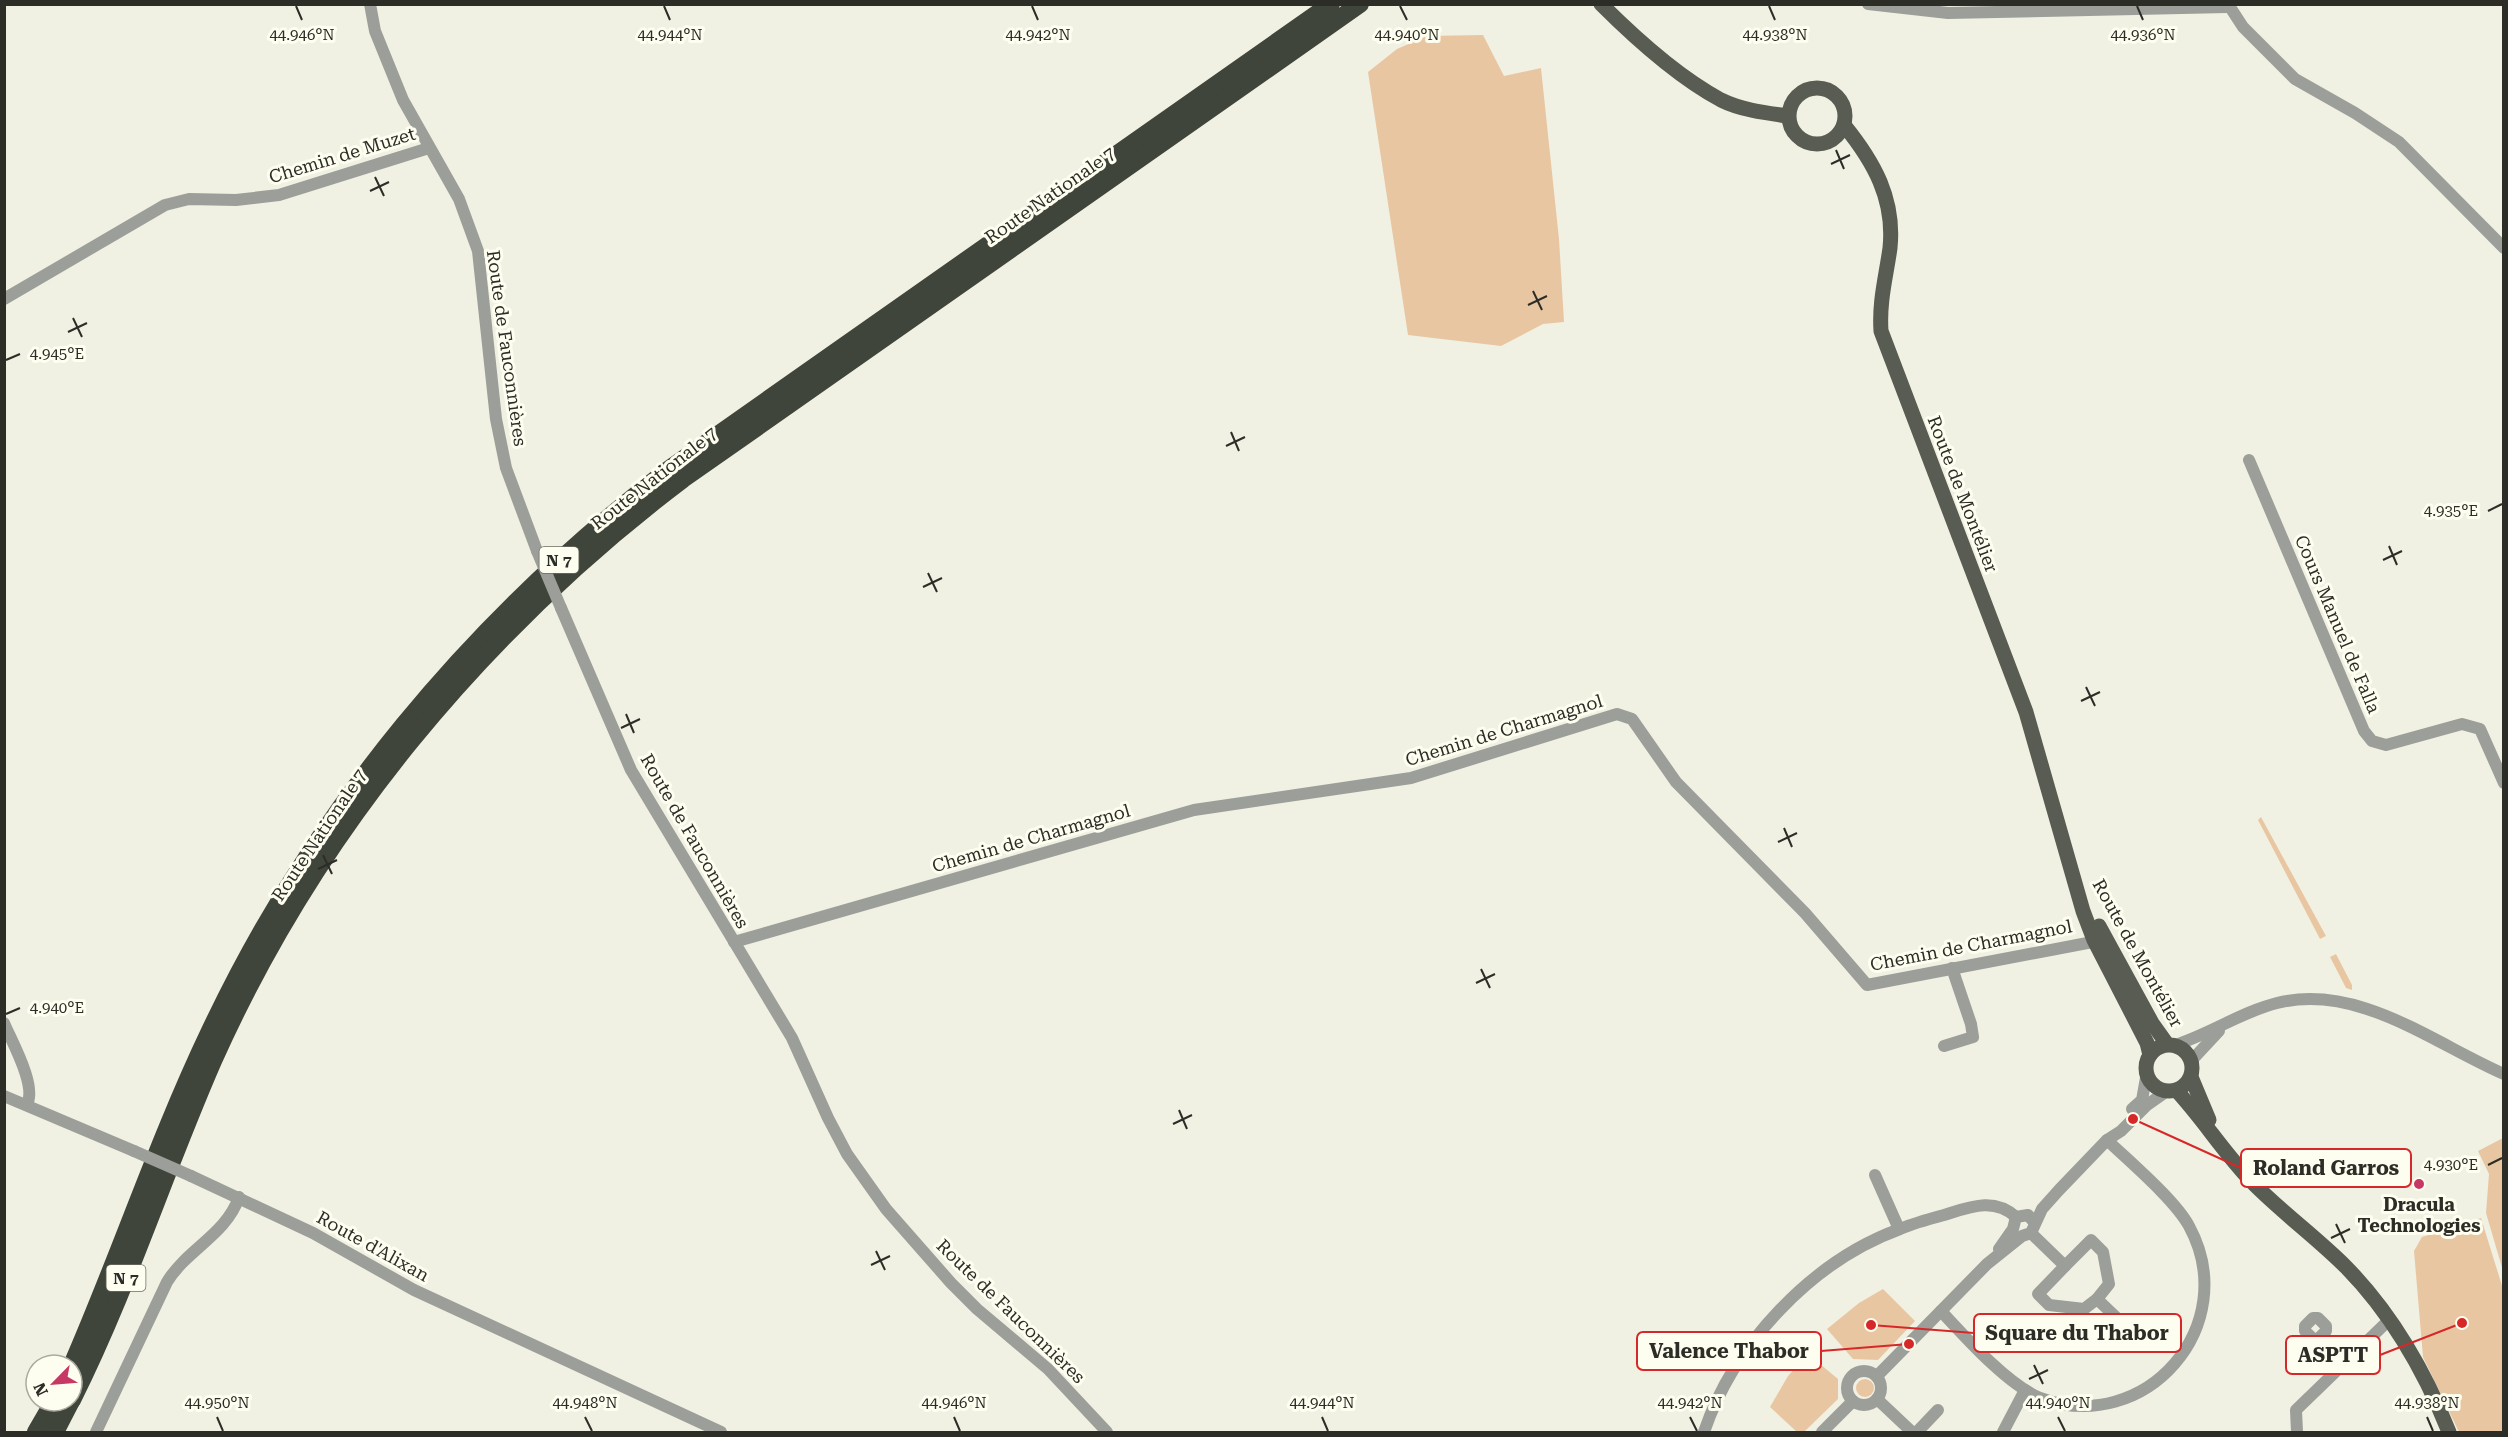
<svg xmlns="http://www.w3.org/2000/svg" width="2508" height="1437" viewBox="0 0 2508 1437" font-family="'Roboto Serif',serif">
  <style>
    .green { fill: #e9c6a2 }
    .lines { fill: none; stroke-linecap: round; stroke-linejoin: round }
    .minor { stroke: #9c9f99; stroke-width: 12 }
    .major { stroke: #585c53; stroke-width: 15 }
    .highway { stroke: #40453b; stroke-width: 18 }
    .minor-bridge { stroke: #9c9f99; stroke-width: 12 }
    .ticks { fill: none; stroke: #2d2d28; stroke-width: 2 }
    .poi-dot { fill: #c73965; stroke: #fefef0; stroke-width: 2 }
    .labels { text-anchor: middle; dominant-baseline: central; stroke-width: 6; stroke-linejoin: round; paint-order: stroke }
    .shield { fill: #fefef0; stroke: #6c6c64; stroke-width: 1.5 }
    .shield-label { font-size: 16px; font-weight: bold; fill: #2d2d28 }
    .street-label { font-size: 18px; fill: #2d2d28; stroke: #fefef0 }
    .poi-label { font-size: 18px; font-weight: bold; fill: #2d2d28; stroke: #fefef0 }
    .ticks-label { font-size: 15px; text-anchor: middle; fill: #2d2d28; stroke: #fefef0; stroke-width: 6; stroke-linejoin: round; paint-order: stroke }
    .leader { fill: none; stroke: #d62828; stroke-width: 2 }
    .callout-dot { fill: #d62828; stroke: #fefef0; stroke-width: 2 }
    .callout { fill: #fefef0; stroke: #d62828; stroke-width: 2 }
    .callout-label { font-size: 20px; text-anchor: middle; font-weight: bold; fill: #2d2d28 }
  </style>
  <rect width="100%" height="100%" fill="#f0f1e3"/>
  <!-- green -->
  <g class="green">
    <polygon points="1483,35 1504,76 1541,68 1559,239 1564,322 1543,324 1501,346 1408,335 1368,72 1397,49 1427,36"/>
    <polygon points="2261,817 2326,936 2320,939 2258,820"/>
    <polygon points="2336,954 2352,985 2352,990 2346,988 2330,957"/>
    <polygon points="2503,1138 2503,1271 2486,1213 2489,1174 2478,1151"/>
    <polygon points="2481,1218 2503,1289 2503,1432 2459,1432 2423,1357 2414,1251 2422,1237"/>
    <polygon points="1883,1289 1915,1321 1878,1360 1853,1359 1827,1329 1859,1303"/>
    <polygon points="1808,1354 1838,1379 1838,1399 1804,1432 1797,1432 1770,1407 1788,1376"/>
    <circle cx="1865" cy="1388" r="9"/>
  </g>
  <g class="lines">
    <!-- minor -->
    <g class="minor">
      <polyline points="370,4 375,31 403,100 459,199 478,251 496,419 506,468 537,551"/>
      <polyline points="1868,4 1948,13 2228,7"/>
      <polyline points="2228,4 2243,27 2295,79 2355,113 2399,142 2504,248"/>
      <polyline points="4,299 165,205 189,199 236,200 279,195 429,148"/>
      <polyline points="2249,460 2364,731 2372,741 2386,745 2462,724 2480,729 2504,783"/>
      <polyline points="561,608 631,770 792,1038 828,1118 847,1154 886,1209 951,1283 977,1309 1048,1369 1107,1432"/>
      <polyline points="734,942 1194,810 1411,778 1617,714 1632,719 1676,782 1805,913 1867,985 2103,940"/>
      <path d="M4,1023C12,1042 37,1086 27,1104"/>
      <path d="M2175,1045C2210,1034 2241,1012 2277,1003C2358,983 2433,1043 2504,1074"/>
      <polyline points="1944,1046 1973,1037 1971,1024 1952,968"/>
      <polyline points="2192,1060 2219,1031"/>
      <polyline points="4,1096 134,1151"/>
      <polyline points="2132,1109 2142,1100 2147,1072"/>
      <polyline points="1875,1175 1899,1229"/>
      <polyline points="191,1176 313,1233 414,1290 721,1432"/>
      <polyline points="2031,1233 2065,1266 2038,1294 2049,1305 2084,1309 2097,1299"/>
      <polyline points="1999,1249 2013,1229 2016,1217 2028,1215 2034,1222"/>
      <polyline points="2065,1266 2091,1240 2103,1252 2109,1284 2097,1299 2121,1322"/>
      <path d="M1941,1311C1966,1338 2007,1384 2040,1398C2146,1437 2243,1325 2189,1226C2175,1200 2130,1162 2107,1140"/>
      <polyline points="2316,1341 2326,1331 2326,1326 2318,1318 2313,1318 2305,1326 2305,1331 2341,1366"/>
      <circle cx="1864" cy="1388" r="17"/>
      <polyline points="1877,1376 1987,1264 2022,1236 2031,1233 2042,1209 2059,1190 2107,1140 2121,1131 2147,1105 2167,1091"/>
      <polyline points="1877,1399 1912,1432"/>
      <path d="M96,1432L167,1282C187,1249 226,1235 239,1197"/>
      <path d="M1704,1432C1734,1344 1812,1261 1900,1229C1914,1223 1929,1219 1944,1215C1970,1207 1994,1197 2016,1217"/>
      <polyline points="1822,1432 1853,1401"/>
      <polyline points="1917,1432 1938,1410"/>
      <polyline points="2003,1432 2025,1390"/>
      <polyline points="2297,1432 2296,1410 2389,1320"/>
    </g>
    <!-- major -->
    <g class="major">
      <path d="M1601,4C1634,37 1680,78 1721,100C1741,110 1766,113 1788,116"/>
      <circle cx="1817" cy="116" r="28"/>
      <path d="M1844,125C1874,162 1895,199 1890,248C1886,277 1879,301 1881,331L2026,712L2083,911L2094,940L2147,1043L2150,1055"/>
      <polyline points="2099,926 2152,1023 2167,1044"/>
      <circle cx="2169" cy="1068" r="23"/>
      <polyline points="2191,1077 2209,1120"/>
      <path d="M2176,1090C2204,1120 2226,1156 2255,1185C2284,1214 2317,1238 2346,1267C2392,1314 2425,1372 2449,1432"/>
    </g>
    <!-- highway -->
    <g class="highway">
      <path d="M72,1365C120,1255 158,1140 210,1031C314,810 472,621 665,472L1331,4"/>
      <path d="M72,1400C127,1290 164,1173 213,1061C316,830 482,631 683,479L1360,4"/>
      <polyline points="36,1432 54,1401"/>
      <polyline points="55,1432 71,1401"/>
    </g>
    <!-- minor-bridge -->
    <g class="minor-bridge">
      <polyline points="537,551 561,608"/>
      <polyline points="134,1151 191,1176"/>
    </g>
  </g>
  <!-- ticks -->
  <path class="ticks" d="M296,6L302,20M664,6L670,20M1032,6L1038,20M1400,6L1407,20M1769,6L1775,20M2137,6L2143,20M1836,150L1844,169M1831,164L1850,155M375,177L384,196M370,191L389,182M1533,291L1542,310M1528,305L1547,296M73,318L82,337M68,332L87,323M6,360L20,354M1231,432L1239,451M1226,446L1245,437M2488,511L2502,504M2389,546L2397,565M2383,560L2402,551M928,573L937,592M923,587L942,578M2086,687L2095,706M2081,701L2100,692M626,714L634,733M621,728L640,719M1784,828L1792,847M1778,842L1797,833M323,855L332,874M318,869L337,860M1481,969L1490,988M1476,983L1495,974M6,1014L20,1008M1179,1110L1187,1129M1173,1124L1192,1115M2488,1165L2502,1158M2336,1224L2345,1243M2331,1238L2350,1229M876,1251L885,1270M871,1265L890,1256M2034,1365L2043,1384M2029,1379L2048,1370M217,1417L223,1431M585,1417L592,1431M954,1417L960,1431M1322,1417L1328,1431M1690,1417L1697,1431M2058,1417L2065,1431M2427,1417L2433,1431"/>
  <!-- markers -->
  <circle class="poi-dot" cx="2419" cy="1184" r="6"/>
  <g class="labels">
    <!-- shield labels -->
    <g class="shield">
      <rect x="539.5" y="547" width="39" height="26" rx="4.5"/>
      <rect x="106.5" y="1265" width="39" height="26" rx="4.5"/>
    </g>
    <g class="shield-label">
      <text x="559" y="560">N 7</text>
      <text x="126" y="1278">N 7</text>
    </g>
    <!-- street labels -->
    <g class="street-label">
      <text transform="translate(342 155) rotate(-17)">Chemin de Muzet</text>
      <text transform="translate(1050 195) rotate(-35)">Route Nationale 7</text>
      <text transform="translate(507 348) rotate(82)">Route de Fauconnières</text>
      <text transform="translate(654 478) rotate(-38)">Route Nationale 7</text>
      <text transform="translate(1963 494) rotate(69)">Route de Montélier</text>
      <text transform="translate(2338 624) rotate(67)">Cours Manuel de Falla</text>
      <text transform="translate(1504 730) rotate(-17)">Chemin de Charmagnol</text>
      <text transform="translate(319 835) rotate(-56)">Route Nationale 7</text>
      <text transform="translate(1031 838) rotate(-16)">Chemin de Charmagnol</text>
      <text transform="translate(695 841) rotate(60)">Route de Fauconnières</text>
      <text transform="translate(1971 945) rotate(-11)">Chemin de Charmagnol</text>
      <text transform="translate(2138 953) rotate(61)">Route de Montélier</text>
      <text transform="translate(373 1246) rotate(29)">Route d'Alixan</text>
      <text transform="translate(1011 1311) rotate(44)">Route de Fauconnières</text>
    </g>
    <!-- poi labels -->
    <g class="poi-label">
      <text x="2419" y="1204">Dracula<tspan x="2419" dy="21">Technologies</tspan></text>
    </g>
  </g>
  <g class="ticks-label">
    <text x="1775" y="40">44.938°N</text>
    <text x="2143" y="40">44.936°N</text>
    <text x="302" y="40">44.946°N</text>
    <text x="670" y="40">44.944°N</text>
    <text x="1038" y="40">44.942°N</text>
    <text x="1407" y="40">44.940°N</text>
    <text x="57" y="359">4.945°E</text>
    <text x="2451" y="516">4.935°E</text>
    <text x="57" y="1013">4.940°E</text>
    <text x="2451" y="1170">4.930°E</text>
    <text x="217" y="1408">44.950°N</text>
    <text x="585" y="1408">44.948°N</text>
    <text x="954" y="1408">44.946°N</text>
    <text x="1322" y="1408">44.944°N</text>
    <text x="1690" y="1408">44.942°N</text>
    <text x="2058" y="1408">44.940°N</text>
    <text x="2427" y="1408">44.938°N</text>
  </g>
  <!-- callouts -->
  <path class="leader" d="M2133 1119L2241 1168M1871 1325L1974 1333M1909 1344L1821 1351M2462 1323L2380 1355"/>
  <g class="callout-dot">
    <circle cx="2133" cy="1119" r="6"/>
    <circle cx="1871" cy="1325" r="6"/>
    <circle cx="1909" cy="1344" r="6"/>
    <circle cx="2462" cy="1323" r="6"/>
  </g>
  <g class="callout">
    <rect x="2241" y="1149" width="170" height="38" rx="6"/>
    <rect x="1974" y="1314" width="207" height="38" rx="6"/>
    <rect x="1637" y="1332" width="184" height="38" rx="6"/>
    <rect x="2286" y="1336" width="94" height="38" rx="6"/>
  </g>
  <g class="callout-label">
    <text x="2326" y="1175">Roland Garros</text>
    <text x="2077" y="1340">Square du Thabor</text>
    <text x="1729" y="1358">Valence Thabor</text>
    <text x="2333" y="1362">ASPTT</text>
  </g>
  <!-- border -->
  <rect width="2508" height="1437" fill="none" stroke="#2d2d28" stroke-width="12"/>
  <!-- north arrow -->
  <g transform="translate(54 1383) rotate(245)"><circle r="28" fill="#fefef0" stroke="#aaaaa0" stroke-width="1.5"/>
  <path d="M0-4.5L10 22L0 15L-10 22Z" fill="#c73965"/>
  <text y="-9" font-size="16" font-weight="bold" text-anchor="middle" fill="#2d2d28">N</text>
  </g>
</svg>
